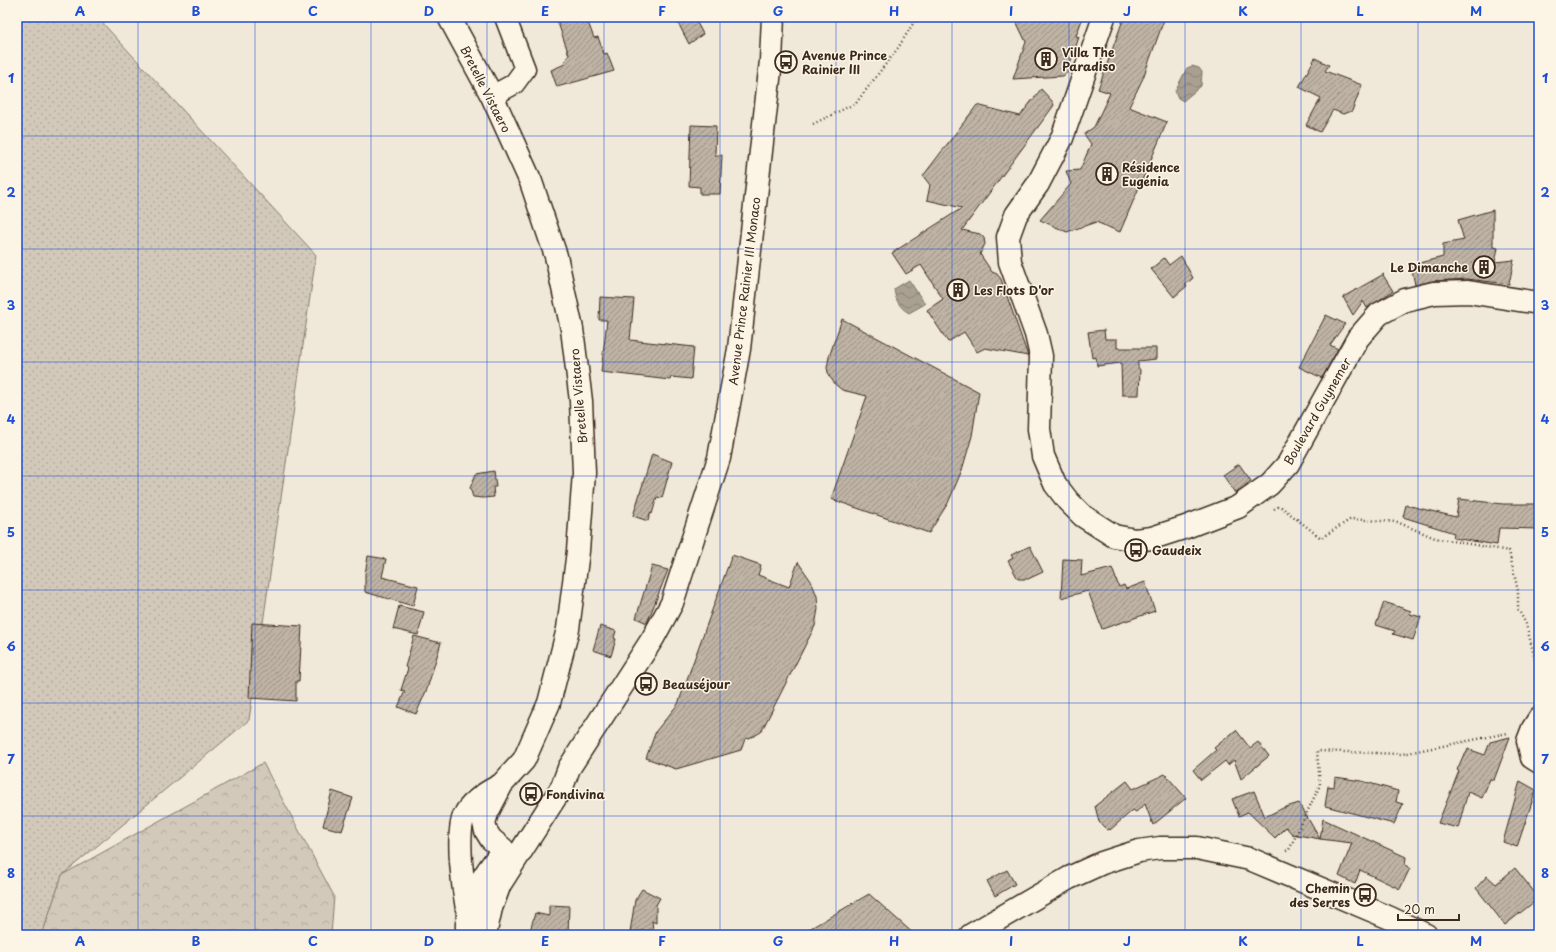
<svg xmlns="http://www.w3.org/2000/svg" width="1556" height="952" viewBox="0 0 1556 952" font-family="'Playpen Sans',sans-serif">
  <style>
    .grass { fill: url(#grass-dots); stroke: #867a6c }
    .forest { fill: url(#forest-crowns); stroke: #867a6c }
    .water { fill: url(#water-waves); stroke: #7e7163 }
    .building { fill: url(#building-hatch); stroke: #3b2a1e }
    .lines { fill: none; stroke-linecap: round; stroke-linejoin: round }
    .minor-casing { stroke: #3b2a1e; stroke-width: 23 }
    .major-casing { stroke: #3b2a1e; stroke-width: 25 }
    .path { stroke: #3b2a1e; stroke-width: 2.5; stroke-dasharray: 1 3; stroke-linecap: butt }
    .minor { stroke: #fcf5e5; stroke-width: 20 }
    .major { stroke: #fcf5e5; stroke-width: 22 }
    .grid { fill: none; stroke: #1d4ed8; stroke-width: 1; stroke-opacity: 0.55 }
    .labels { text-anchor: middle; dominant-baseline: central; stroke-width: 3; stroke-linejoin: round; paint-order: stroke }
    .poi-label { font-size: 12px; font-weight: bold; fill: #3b2a1e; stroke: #fcf5e5; text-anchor: start }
    .street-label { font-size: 12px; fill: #3b2a1e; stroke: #fcf5e5 }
    .neatline { fill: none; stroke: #1d4ed8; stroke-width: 1.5 }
    .grid-label { font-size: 13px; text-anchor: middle; font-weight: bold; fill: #1d4ed8 }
  </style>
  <defs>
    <pattern id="grass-dots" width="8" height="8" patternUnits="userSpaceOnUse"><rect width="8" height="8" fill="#d2c9ba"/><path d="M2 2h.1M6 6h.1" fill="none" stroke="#b5ad9f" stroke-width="1.8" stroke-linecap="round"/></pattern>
    <pattern id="forest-crowns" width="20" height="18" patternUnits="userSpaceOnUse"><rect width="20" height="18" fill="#d2c9ba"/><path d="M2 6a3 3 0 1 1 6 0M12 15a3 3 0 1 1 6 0" fill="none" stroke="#b5ad9f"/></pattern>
    <pattern id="water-waves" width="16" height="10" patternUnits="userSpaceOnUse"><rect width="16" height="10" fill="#aaa091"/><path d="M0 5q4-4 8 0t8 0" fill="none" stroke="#8c8376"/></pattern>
    <pattern id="building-hatch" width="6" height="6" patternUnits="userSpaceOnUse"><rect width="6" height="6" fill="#beb3a4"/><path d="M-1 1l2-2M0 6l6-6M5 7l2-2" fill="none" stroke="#9c9285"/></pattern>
  </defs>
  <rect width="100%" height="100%" fill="#f0e9d9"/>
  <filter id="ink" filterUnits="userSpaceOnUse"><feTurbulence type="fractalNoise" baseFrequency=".025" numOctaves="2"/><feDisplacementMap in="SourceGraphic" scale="8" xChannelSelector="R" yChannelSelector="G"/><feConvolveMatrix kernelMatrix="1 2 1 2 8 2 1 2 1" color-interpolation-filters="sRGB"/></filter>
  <g filter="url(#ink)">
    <!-- grass -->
    <polygon class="grass" points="17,17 97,17 316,255 249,720 62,875 42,935 17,935"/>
    <!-- forest -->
    <polygon class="forest" points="263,763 334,896 331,935 42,935 62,875"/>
    <!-- water -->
    <g class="water">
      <polygon points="1192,66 1199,68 1202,72 1201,86 1183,101 1178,98 1175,91 1187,68"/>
      <path d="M909,280L925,304L909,313C900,308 895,300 894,289Z"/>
    </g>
    <!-- building -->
    <g class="building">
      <polygon points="556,17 586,17 594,38 598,37 604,54 607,53 614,71 557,87 551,70 565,64 564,62 569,55"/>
      <polygon points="675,17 694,17 703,34 689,44"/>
      <polygon points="1014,17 1083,17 1076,36 1079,37 1067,73 1063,76 1013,79 1026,42"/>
      <polygon points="1124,17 1165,17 1143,78 1129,107 1167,122 1120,232 1096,222 1067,232 1040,220 1071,184 1066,171 1080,170 1091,144 1084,134 1094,127 1110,93 1098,89"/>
      <polygon points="1315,58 1329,65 1325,71 1362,85 1352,111 1343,114 1333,110 1320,132 1306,125 1321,98 1299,87"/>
      <polygon points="1041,89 1052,101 1054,105 1052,108 962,230 980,234 984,238 985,244 980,254 992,272 997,274 1001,279 1028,356 985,348 977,352 964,332 948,342 927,310 943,299 921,265 906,274 892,253 962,208 927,200 930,185 923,176 977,105 1020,116"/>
      <polygon points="691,125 716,126 715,155 722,155 720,194 700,194 700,187 689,186"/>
      <polygon points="1493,210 1493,247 1498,248 1495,262 1514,260 1509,284 1467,279 1433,281 1415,285 1411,265 1443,257 1443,244 1464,240 1458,220"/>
      <polygon points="1181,256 1193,278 1185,285 1187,286 1174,297 1151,269 1164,258 1169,265"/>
      <polygon points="1384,274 1383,275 1393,291 1367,308 1363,301 1353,315 1343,297"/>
      <polygon points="600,297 634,299 630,340 694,347 691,379 671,377 670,380 601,372 607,320 599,320"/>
      <polygon points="1326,315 1345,324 1330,345 1338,349 1322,378 1299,367"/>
      <polygon points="842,319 979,392 972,436 962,470 948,503 929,533 831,499 867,396 842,390 836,385 829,376 827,368 829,357"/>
      <polygon points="1104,330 1105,339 1117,339 1117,348 1156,348 1156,359 1138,361 1138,367 1140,370 1139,395 1122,395 1121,363 1097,366 1096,357 1092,358 1088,332"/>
      <polygon points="652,454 672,462 662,498 657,497 652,514 650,513 648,521 633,516"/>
      <polygon points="1239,464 1251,481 1235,493 1223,475"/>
      <polygon points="494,471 496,487 493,487 494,497 483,498 473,497 470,488 476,474"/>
      <polygon points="1459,499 1503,504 1539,504 1539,529 1499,528 1497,545 1453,538 1454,533 1403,517 1406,505 1456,517"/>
      <polygon points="1030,546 1043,572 1028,579 1018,579 1008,561 1013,558 1011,555"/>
      <polygon points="732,555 761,565 758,575 789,587 798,562 811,581 817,596 818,609 815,626 761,732 754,736 745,739 741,750 676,769 646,758 656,731 678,704"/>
      <polygon points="368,556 386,559 382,577 418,586 413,606 365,592 365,574"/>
      <polygon points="1063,559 1082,560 1081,576 1112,568 1119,587 1124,585 1126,589 1145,582 1155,611 1102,629 1088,591 1061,598"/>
      <polygon points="652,566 668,570 647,623 636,618"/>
      <polygon points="1384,602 1411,611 1410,614 1421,617 1413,640 1393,634 1395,631 1376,625"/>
      <polygon points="399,606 424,612 418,635 393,629"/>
      <polygon points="252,623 302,626 299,681 296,681 296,701 249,698"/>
      <polygon points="600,626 616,631 614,638 616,639 611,656 593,650"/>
      <polygon points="414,636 441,643 427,689 416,714 398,707 405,691 401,690 408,668 405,667"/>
      <polygon points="1236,730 1250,748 1258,742 1269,756 1241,779 1234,760 1228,765 1225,761 1201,780 1193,770 1216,750 1214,748"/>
      <polygon points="1510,737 1494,780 1490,779 1482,798 1468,792 1458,828 1438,823 1459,771 1457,770 1464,754 1466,754 1468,749 1485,755 1490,742"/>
      <polygon points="1165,774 1186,798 1153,825 1145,804 1136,812 1133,810 1110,830 1109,829 1107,830 1099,822 1095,806 1127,781 1133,789"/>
      <polygon points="1335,777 1362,781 1398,791 1396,802 1403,804 1394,824 1325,806 1328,786 1334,787"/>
      <polygon points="1520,781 1536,790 1517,847 1503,842"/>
      <polygon points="332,791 353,798 342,831 323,826"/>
      <polygon points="1254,791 1265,817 1283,808 1299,803 1320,839 1292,834 1286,827 1275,838 1248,812 1239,816 1232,799"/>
      <polygon points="1323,819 1406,857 1405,865 1410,868 1400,889 1360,870 1355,884 1339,876 1352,843 1320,839"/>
      <polygon points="1515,868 1539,898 1505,925 1476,888 1487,876 1496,884"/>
      <polygon points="1007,870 1015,884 995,896 987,881"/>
      <polygon points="642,889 660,898 656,905 656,923 652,921 653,930 630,932 635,900"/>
      <polygon points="869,894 915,935 799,935"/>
      <polygon points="549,905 569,906 568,935 544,935 530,931 535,913 549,916"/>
    </g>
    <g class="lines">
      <!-- minor casing -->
      <g class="minor-casing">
        <g id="minor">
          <polyline points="492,96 514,84 525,69 505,17"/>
          <polyline points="1539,717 1532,728 1527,741 1531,758 1539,763"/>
        </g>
      </g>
      <!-- major casing -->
      <g class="major-casing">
        <g id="major">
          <polyline points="449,17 492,96 531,182 556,256 572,329 581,401 584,473 578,551 568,629 549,703 524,760 502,784 487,813 484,823 486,831 491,839 503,849 501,866 494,878"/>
          <polyline points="1104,17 1062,138 1038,184 1016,215 1008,237 1010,262 1036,334 1041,356 1039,429 1043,456 1055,484 1068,501 1083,516 1114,536 1135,540 1152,538 1186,527 1238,507 1270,484 1288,464 1358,338 1379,314 1405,300 1434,293 1468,292 1539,303"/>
          <path d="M467,909C463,888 456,835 464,816C471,802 485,793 499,786"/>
          <path d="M467,935C465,904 478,883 496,859"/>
          <polyline points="485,935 491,908 500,884 562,787 569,768 653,638 672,603 719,458 739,349 771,61 773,17"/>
          <polyline points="971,935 1069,878 1102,863 1139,851 1160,848 1197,848 1250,859 1390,918 1426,935"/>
        </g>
      </g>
      <!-- path -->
      <g class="path">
        <polyline points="813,124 856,103 898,48 917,17"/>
        <polyline points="1274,509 1280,506 1321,538 1351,519 1397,522 1435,538 1509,551 1518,591 1518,609 1526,624 1536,663 1539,662"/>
        <polyline points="1286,851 1289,850 1320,785 1317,751 1402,754 1508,733"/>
      </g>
      <!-- minor -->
      <use href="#minor" class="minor"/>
      <!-- major -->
      <use href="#major" class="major"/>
    </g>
  </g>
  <!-- grid -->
  <path class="grid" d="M138,17V935M255,17V935M371,17V935M487,17V935M604,17V935M720,17V935M836,17V935M952,17V935M1069,17V935M1185,17V935M1301,17V935M1418,17V935M17,136H1539M17,249H1539M17,362H1539M17,476H1539M17,590H1539M17,703H1539M17,816H1539"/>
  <!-- icons -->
  <defs>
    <g id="building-ring" transform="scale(1.15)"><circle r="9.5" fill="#fcf5e5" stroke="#3b2a1e" stroke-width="1.5"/><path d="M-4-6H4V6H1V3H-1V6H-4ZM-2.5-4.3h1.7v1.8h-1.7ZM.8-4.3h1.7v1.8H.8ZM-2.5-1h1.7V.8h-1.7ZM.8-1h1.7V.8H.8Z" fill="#3b2a1e"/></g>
    <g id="bus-ring" transform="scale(1.15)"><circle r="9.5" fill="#fcf5e5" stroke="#3b2a1e" stroke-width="1.5"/><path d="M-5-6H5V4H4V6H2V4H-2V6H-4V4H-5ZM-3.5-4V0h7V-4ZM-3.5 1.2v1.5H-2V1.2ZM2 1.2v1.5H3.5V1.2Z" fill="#3b2a1e"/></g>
  </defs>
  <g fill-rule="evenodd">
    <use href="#building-ring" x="1046" y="59"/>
    <use href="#bus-ring" x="786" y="62"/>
    <use href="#building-ring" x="1107" y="174"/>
    <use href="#building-ring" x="1484" y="267"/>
    <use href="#building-ring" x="958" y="290"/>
    <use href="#bus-ring" x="1136" y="550"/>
    <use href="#bus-ring" x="646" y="684"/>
    <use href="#bus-ring" x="531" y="794"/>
    <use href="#bus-ring" x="1365" y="895"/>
  </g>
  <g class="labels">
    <!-- poi labels -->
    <g class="poi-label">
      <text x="1062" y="52">Villa The<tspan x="1062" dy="14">Paradiso</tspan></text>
      <text x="802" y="55">Avenue Prince<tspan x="802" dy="14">Rainier III</tspan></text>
      <text x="1122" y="167">Résidence<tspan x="1122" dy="14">Eugénia</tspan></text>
      <text x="1468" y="267" text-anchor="end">Le Dimanche</text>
      <text x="974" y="290">Les Flots D'or</text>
      <text x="1152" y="550">Gaudeix</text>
      <text x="662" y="684">Beauséjour</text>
      <text x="546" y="794">Fondivina</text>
      <text x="1350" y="888" text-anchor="end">Chemin<tspan x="1350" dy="14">des Serres</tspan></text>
    </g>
    <!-- street labels -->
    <g class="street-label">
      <text transform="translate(486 89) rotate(63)">Bretelle Vistaero</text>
      <text transform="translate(744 291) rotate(-83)">Avenue Prince Rainier III Monaco</text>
      <text transform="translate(578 396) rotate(-95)">Bretelle Vistaero</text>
      <text transform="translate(1317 411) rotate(-60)">Boulevard Guynemer</text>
    </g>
  </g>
  <!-- margin -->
  <rect width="1556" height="952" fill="none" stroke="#fcf5e5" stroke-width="44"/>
  <!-- scale -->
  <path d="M1398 914v6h61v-6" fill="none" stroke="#3b2a1e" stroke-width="2"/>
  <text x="1404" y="914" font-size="12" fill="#3b2a1e" stroke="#fcf5e5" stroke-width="3" paint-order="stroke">20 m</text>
  <rect x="22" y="22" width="1512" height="908" class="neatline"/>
  <g class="grid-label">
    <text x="80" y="16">A</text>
    <text x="196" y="16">B</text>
    <text x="313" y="16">C</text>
    <text x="429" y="16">D</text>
    <text x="545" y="16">E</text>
    <text x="662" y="16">F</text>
    <text x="778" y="16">G</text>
    <text x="894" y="16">H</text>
    <text x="1011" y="16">I</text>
    <text x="1127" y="16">J</text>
    <text x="1243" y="16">K</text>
    <text x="1360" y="16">L</text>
    <text x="1476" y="16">M</text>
    <text x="11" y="83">1</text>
    <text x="1545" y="83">1</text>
    <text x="11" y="197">2</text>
    <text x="1545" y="197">2</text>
    <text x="11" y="310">3</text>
    <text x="1545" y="310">3</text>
    <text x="11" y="424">4</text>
    <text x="1545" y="424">4</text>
    <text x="11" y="537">5</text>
    <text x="1545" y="537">5</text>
    <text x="11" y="651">6</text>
    <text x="1545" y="651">6</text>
    <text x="11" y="764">7</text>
    <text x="1545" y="764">7</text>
    <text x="11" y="878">8</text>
    <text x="1545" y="878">8</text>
    <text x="80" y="946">A</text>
    <text x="196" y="946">B</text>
    <text x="313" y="946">C</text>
    <text x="429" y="946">D</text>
    <text x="545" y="946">E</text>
    <text x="662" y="946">F</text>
    <text x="778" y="946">G</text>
    <text x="894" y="946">H</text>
    <text x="1011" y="946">I</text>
    <text x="1127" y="946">J</text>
    <text x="1243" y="946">K</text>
    <text x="1360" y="946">L</text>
    <text x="1476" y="946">M</text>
  </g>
</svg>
